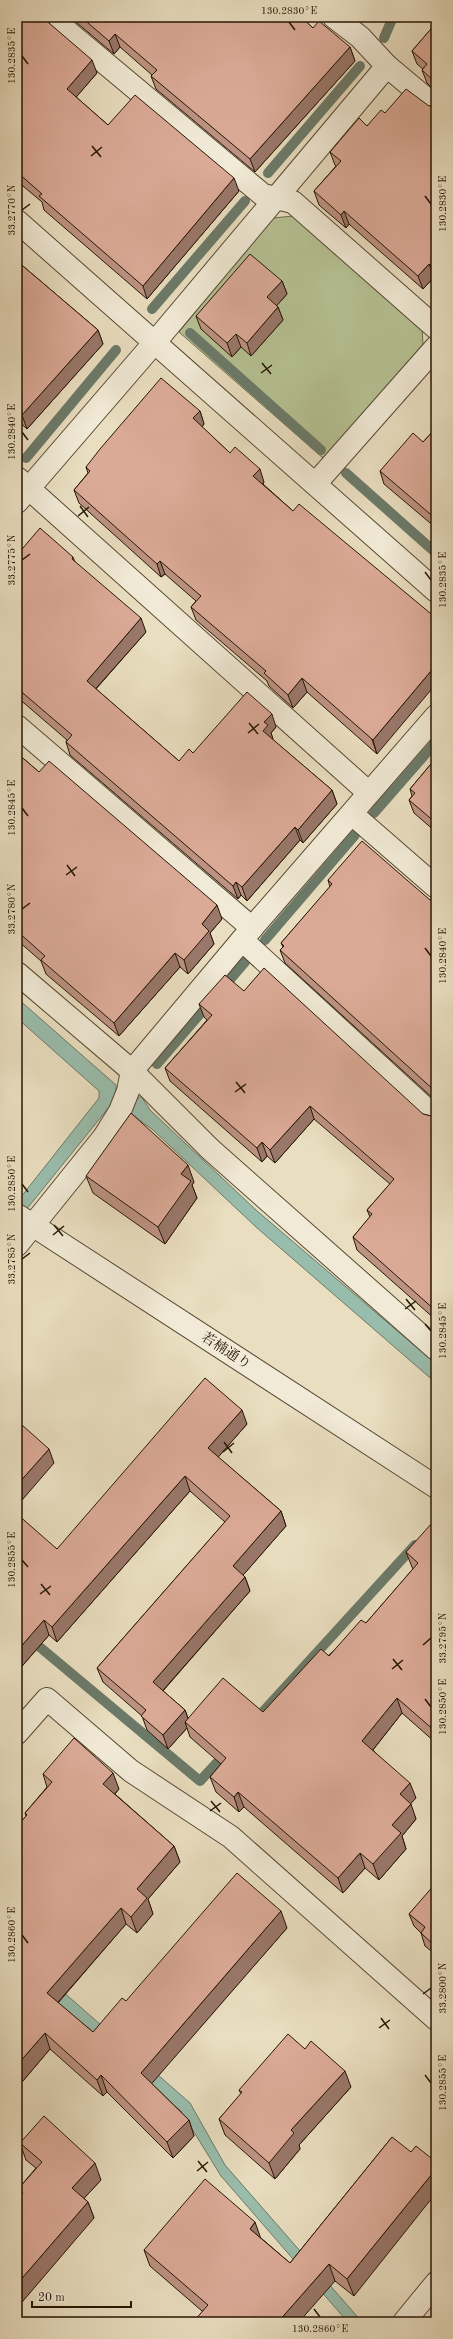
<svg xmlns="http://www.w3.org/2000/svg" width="453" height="2339" viewBox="0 0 453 2339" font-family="'Old Standard TT','Noto Serif JP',serif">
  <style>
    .green { fill: #b5c193; stroke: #6e6c4c }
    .water { fill: #99bdac; stroke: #6b7a69 }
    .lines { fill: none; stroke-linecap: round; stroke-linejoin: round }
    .stream { stroke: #6b7a69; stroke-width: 10 }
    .minor-casing { stroke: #584834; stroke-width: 24 }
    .minor { stroke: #f1ead6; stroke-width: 22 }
    .wall { fill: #bc9282; stroke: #271605 }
    .shaded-wall { fill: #99776a; stroke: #271605 }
    .building { fill: #dbaa97; stroke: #271605 }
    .ticks { fill: none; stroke: #271605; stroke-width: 1.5 }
    .labels { text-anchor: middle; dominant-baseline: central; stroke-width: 3; stroke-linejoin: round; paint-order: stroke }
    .street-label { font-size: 14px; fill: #271605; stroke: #f1ead6 }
    .neatline { fill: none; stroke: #271605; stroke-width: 1.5 }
    .ticks-label { font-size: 10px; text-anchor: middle; fill: #271605 }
  </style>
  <rect width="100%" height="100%" fill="#e9dec0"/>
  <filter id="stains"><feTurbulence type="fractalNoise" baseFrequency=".005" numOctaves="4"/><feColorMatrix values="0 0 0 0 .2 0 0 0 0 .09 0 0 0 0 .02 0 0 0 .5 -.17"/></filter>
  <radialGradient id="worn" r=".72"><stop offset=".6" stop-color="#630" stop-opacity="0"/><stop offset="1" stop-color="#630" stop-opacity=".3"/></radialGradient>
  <!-- green -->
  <polygon class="green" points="293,216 422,325 423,346 323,458 179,332 273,218"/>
  <!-- water -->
  <g class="water">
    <polygon points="17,998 116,1085 116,1092 132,1103 141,1096 150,1110 256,1210 436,1364 436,1383 256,1227 153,1130 114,1101 17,1221 17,1202 99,1098 99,1091 17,1018"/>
    <polygon points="17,1944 45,1976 190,2103 225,2165 362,2322 344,2322 346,2320 221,2176 181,2111 32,1986"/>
  </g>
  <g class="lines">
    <!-- stream -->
    <g class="stream">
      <polyline points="384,38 393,17"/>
      <polyline points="268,173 360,66"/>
      <polyline points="152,309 245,201"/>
      <polyline points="190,333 321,450"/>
      <polyline points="26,458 116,350"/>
      <polyline points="346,473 436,553"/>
      <polyline points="374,813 436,742"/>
      <polyline points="265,940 355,835"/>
      <polyline points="222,989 245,962"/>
      <polyline points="157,1064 211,1001"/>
      <polyline points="17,1628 200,1781 227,1752"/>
      <polyline points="259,1716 415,1545"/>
    </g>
    <!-- minor casing -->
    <g class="minor-casing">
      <g id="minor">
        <polyline points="50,17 263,195 293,202 436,328"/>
        <polyline points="334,17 360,37 387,66 436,107"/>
        <polyline points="17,221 436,591"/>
        <polyline points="17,478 369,793"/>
        <polyline points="316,483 436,347"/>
        <polyline points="17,502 155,342 387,66"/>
        <polyline points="17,726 252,928"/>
        <polyline points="352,814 436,887"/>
        <polyline points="242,940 436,1118"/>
        <polyline points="17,973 132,1071 210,1149 436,1349"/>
        <polyline points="17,1215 436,1487"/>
        <polyline points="17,1245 104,1137 120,1111 128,1091 132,1071 252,928 436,716"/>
        <polyline points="17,1733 47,1699 131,1771 231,1837 436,2019"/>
        <polyline points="404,2322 436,2283"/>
      </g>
    </g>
    <!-- minor -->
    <use href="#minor" class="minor"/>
  </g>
  <!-- wall -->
  <g class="wall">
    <polygon points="17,17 97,73 76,97 108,125 239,191 147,299 44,210 42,202 17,181"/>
    <polygon points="70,17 301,17 313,28 350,47 355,61 255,172 156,89 151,76 152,75 120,47 114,54"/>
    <polygon points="436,23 436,92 427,83 422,70 423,69 417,64 412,51"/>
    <polygon points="436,105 436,279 434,277 423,289 349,224 346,228 319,205 314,191 336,166 335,165 330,152 385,113"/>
    <polygon points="17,261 98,330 103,344 27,429 17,420"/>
    <polygon points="282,281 287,294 276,306 278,307 283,320 251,356 241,347 232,357 201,329 196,316"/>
    <polygon points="200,411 204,424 202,427 230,453 264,482 263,484 293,511 377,754 307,692 293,708 269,686 267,681 196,620 191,607 196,601 165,574 161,577 79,503 74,490 88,473 86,467"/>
    <polygon points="436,428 436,528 384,484 380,471 423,442"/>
    <polygon points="17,555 73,557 75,562 146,632 96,689 179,761 193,753 276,727 271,733 273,739 272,739 332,790 337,804 303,843 300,840 247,901 241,895 238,899 70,755 66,742 67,740 17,697"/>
    <polygon points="17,753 39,772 222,919 210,933 214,944 188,974 180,967 119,1036 46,974 41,961 17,940"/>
    <polygon points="436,758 436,832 414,813 409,800 412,796 410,789"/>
    <polygon points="328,880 436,901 436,1101 285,963 280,950 283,947 281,943 330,887"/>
    <polygon points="244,991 423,1114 435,1117 436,1116 436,1320 357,1250 353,1237 370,1217 367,1210 390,1184 314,1119 275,1163 267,1156 262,1162 170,1081 165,1068 207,1020 204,1017 199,1004"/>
    <polygon points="86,1176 194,1182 192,1185 197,1198 165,1244 93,1193"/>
    <polygon points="247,1424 218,1457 281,1511 286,1526 243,1575 245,1577 250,1591 163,1691 185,1710 188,1718 263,1712 366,1623 413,1569 412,1567 406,1552 436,1526 436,1743 402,1713 373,1750 416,1798 410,1804 416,1819 402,1836 406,1849 379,1880 365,1868 343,1893 244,1807 239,1812 216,1792 210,1777 221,1764 190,1737 187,1728 168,1749 147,1730 142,1716 103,1682 97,1668 225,1522 190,1491 57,1642 49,1635 17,1672 57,1549"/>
    <polygon points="43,1774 119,1789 115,1794 174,1846 180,1862 148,1899 153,1914 137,1933 126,1924 58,2003 93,2032 126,2001 287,1928 151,2083 189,2120 194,2136 173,2158 107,2092 103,2096 50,2049 17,2088 17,1826 26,1816 25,1813 47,1787"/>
    <polygon points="436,1885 436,1955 425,1946 421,1933 414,1926 409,1914"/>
    <polygon points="305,2049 351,2087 299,2145 300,2149 275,2179 225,2135 219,2119 241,2094 239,2090"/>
    <polygon points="392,2137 354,2296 335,2281 202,2311 150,2266 144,2250 261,2238 290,2263"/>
    <polygon points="20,2143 101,2180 84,2198 88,2202 94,2218 21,2195 18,2189 36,2168 26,2160"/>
  </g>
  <!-- shaded-wall -->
  <g class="shaded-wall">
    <polygon points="115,34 120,47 114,54 109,41"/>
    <polygon points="350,47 355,61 255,172 250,159"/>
    <polygon points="92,60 97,73 72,102 67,89"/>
    <polygon points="234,178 239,191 147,299 143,286"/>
    <polygon points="344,211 349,224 346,228 341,215"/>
    <polygon points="429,264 434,277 423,289 418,276"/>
    <polygon points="282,281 287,294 272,311 267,297"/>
    <polygon points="278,307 283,320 251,356 247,343"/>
    <polygon points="98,330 103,344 27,429 22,415"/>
    <polygon points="236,334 241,347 232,357 227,343"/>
    <polygon points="200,411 204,424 198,431 193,418"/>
    <polygon points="260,469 264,482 258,489 253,476"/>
    <polygon points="160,561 165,574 161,577 157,564"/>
    <polygon points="141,618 146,632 91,694 87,681"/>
    <polygon points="436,665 436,684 377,754 373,740"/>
    <polygon points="302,678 307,692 293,708 288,695"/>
    <polygon points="272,714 276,727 271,733 273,739 268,744 263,731 264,722"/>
    <polygon points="332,790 337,804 303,843 298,830"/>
    <polygon points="295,827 300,840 247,901 242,887"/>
    <polygon points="236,882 241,895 238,899 233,886"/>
    <polygon points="217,905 222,919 210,933 214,944 188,974 184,960 202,924"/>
    <polygon points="175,953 180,967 119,1036 114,1023"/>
    <polygon points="310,1106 314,1119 275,1163 270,1150"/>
    <polygon points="262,1142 267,1156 262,1162 257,1148"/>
    <polygon points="188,1165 194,1182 192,1185 197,1198 165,1244 158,1227 181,1174"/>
    <polygon points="242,1410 247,1424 213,1463 208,1448"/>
    <polygon points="49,1449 54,1463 17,1506 17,1485"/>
    <polygon points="185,1476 190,1491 57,1642 52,1627"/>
    <polygon points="281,1511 286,1526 238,1581 233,1566"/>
    <polygon points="245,1577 250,1591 158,1696 153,1682"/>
    <polygon points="44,1620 49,1635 17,1672 17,1651"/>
    <polygon points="17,1685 21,1695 17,1700"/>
    <polygon points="397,1698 402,1713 368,1756 362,1741"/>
    <polygon points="185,1710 190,1724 185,1722 187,1728 168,1749 163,1735"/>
    <polygon points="113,1773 119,1789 109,1800 103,1784"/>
    <polygon points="410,1783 416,1798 405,1810 400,1794"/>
    <polygon points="238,1792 244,1807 239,1812 234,1797"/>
    <polygon points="411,1804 416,1819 402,1836 406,1849 379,1880 373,1864 392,1825"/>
    <polygon points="174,1846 180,1862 148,1899 153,1914 137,1933 131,1917 137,1889"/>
    <polygon points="360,1853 365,1868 343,1893 338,1878"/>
    <polygon points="121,1908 126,1924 52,2009 47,1993"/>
    <polygon points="281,1911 287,1928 147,2089 141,2073"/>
    <polygon points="45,2033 50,2049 17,2088 17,2065"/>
    <polygon points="345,2071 351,2087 299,2145 300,2149 275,2179 269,2163 291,2130"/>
    <polygon points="101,2075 107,2092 103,2096 97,2080"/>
    <polygon points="189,2120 194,2136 173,2158 167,2142"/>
    <polygon points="95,2163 101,2180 78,2205 72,2188"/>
    <polygon points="436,2169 436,2193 354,2296 347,2279"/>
    <polygon points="88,2202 94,2218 17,2308 17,2284"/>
    <polygon points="255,2222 261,2239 250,2229"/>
    <polygon points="329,2264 335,2281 299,2322 278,2322"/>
  </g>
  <!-- building -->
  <g class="building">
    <polygon points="17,17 42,17 92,60 67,89 108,125 135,95 234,178 143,286 39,196 42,194 17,172"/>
    <polygon points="81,17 301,17 313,28 319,21 350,47 250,159 151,76 157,70 115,34 109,41"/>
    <polygon points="436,23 436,83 422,70 427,64 412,51"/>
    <polygon points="406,89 429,106 435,106 436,105 436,270 429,264 418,276 344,211 341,215 314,191 341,161 330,152 359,118 367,126 381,110 385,113"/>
    <polygon points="250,254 282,281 267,297 278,307 247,343 236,334 227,343 196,316"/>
    <polygon points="17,261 98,330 22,415 17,411"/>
    <polygon points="161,378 200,411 193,418 230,453 235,447 260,469 253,476 293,511 299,504 436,618 436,665 373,740 302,678 288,695 264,673 266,671 191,607 201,596 160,561 157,564 74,490 90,471 86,467 100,449"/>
    <polygon points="436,428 436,519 380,471 413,433 423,442"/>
    <polygon points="40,528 73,557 72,559 141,618 87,681 179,761 189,749 193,753 247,692 272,714 264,722 268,725 263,731 332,790 298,830 295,827 242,887 236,882 233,886 66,742 72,735 17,688 17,555"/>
    <polygon points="17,753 39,772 49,761 217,905 202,924 209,931 184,960 175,953 114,1023 41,960 45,956 17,931"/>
    <polygon points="436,758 436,823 409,800 415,793 410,789"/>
    <polygon points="362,841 430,900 432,898 436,901 436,1092 280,950 284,946 281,943 332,884 328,880"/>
    <polygon points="264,968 423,1114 435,1117 436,1116 436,1311 353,1237 372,1214 367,1210 394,1179 310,1106 270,1150 262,1142 257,1148 165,1068 212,1015 199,1004 225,975 244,991"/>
    <polygon points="131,1113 188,1165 181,1174 191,1181 158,1227 86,1176"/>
    <polygon points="205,1378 242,1410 208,1448 281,1511 233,1566 245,1577 153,1682 185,1710 163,1735 141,1716 146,1710 97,1668 230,1516 185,1476 52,1627 44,1620 17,1651 17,1514 57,1549"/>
    <polygon points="22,1425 49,1449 17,1485 17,1431"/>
    <polygon points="432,1523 436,1526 436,1732 397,1698 362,1741 410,1783 400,1794 411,1804 392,1825 401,1833 373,1864 360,1853 338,1878 238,1792 234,1797 210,1777 226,1758 185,1722 223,1678 263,1712 321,1649 329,1656 361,1620 366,1623 418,1563 406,1552"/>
    <polygon points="74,1738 113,1773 103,1784 174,1846 137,1889 147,1898 131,1917 121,1908 47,1993 93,2032 122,1998 126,2001 237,1873 281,1911 141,2073 189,2120 167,2142 101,2075 97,2080 45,2033 17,2065 17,1826 27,1815 25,1813 52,1782 43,1774"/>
    <polygon points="435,1884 436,1885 436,1947 421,1933 425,1927 409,1914"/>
    <polygon points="288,2034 305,2049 311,2041 345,2071 291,2130 294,2133 269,2163 219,2119 242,2092 239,2090"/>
    <polygon points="44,2116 95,2163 72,2188 88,2202 17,2284 17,2200 23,2193 18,2189 42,2162 20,2143"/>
    <polygon points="392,2137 411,2152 416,2146 436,2162 436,2169 347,2279 329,2264 278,2322 193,2322 208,2305 144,2250 205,2179 255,2222 250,2229 290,2263"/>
  </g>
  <!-- ticks -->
  <path class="ticks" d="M289,22L295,30M22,56L28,64M92,146L101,157M91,156L102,147M425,196L431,204M22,210L30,204M262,363L271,374M261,373L272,365M22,432L28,440M80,506L88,517M78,516L89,507M22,560L30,554M425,572L431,580M249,723L258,734M248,733L259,724M22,808L28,816M67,865L75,876M66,875L77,867M22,909L30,903M425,948L431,956M236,1082L245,1093M235,1092L246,1084M22,1184L28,1192M54,1225L63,1236M53,1235L64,1226M22,1259L30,1253M406,1299L415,1310M405,1309L416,1301M425,1324L431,1331M224,1442L232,1453M223,1452L234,1443M22,1560L28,1567M41,1584L50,1595M40,1594L51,1586M423,1645L431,1638M393,1659L402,1670M392,1669L403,1660M425,1699L431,1707M211,1801L220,1812M210,1811L221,1803M22,1935L28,1943M423,1994L431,1988M381,2018L389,2029M379,2028L390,2020M425,2075L431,2083M198,2161L207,2172M197,2171L208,2162M314,2309L320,2317"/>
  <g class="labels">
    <!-- street labels -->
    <g class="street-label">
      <text transform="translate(226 1351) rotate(33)">若楠通り</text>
    </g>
  </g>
  <!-- margin -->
  <rect width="453" height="2339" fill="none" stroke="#e9dec0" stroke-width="44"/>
  <!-- scale -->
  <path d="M32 2301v6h99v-6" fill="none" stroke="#271605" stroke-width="2"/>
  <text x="38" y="2301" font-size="12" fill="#271605" stroke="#f1ead6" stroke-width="3" paint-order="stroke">20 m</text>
  <rect x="22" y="22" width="409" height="2295" class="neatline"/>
  <g class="ticks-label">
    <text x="289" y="14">130.2830°E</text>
    <text transform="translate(11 56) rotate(-90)" y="4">130.2835°E</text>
    <text transform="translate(442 204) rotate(-90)" y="4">130.2830°E</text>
    <text transform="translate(11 210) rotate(-90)" y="4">33.2770°N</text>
    <text transform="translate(11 432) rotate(-90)" y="4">130.2840°E</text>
    <text transform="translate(11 560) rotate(-90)" y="4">33.2775°N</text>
    <text transform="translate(442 580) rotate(-90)" y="4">130.2835°E</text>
    <text transform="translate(11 808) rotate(-90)" y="4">130.2845°E</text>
    <text transform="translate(11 909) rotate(-90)" y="4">33.2780°N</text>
    <text transform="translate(442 956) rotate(-90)" y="4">130.2840°E</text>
    <text transform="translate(11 1184) rotate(-90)" y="4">130.2850°E</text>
    <text transform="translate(11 1259) rotate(-90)" y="4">33.2785°N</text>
    <text transform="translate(442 1331) rotate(-90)" y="4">130.2845°E</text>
    <text transform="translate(11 1560) rotate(-90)" y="4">130.2855°E</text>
    <text transform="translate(442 1638) rotate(-90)" y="4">33.2795°N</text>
    <text transform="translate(442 1707) rotate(-90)" y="4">130.2850°E</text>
    <text transform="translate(11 1935) rotate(-90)" y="4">130.2860°E</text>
    <text transform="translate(442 1988) rotate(-90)" y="4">33.2800°N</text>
    <text transform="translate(442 2083) rotate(-90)" y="4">130.2855°E</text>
    <text x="320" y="2332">130.2860°E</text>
  </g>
  <rect width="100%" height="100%" filter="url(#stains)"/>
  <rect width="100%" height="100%" fill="url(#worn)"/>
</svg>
